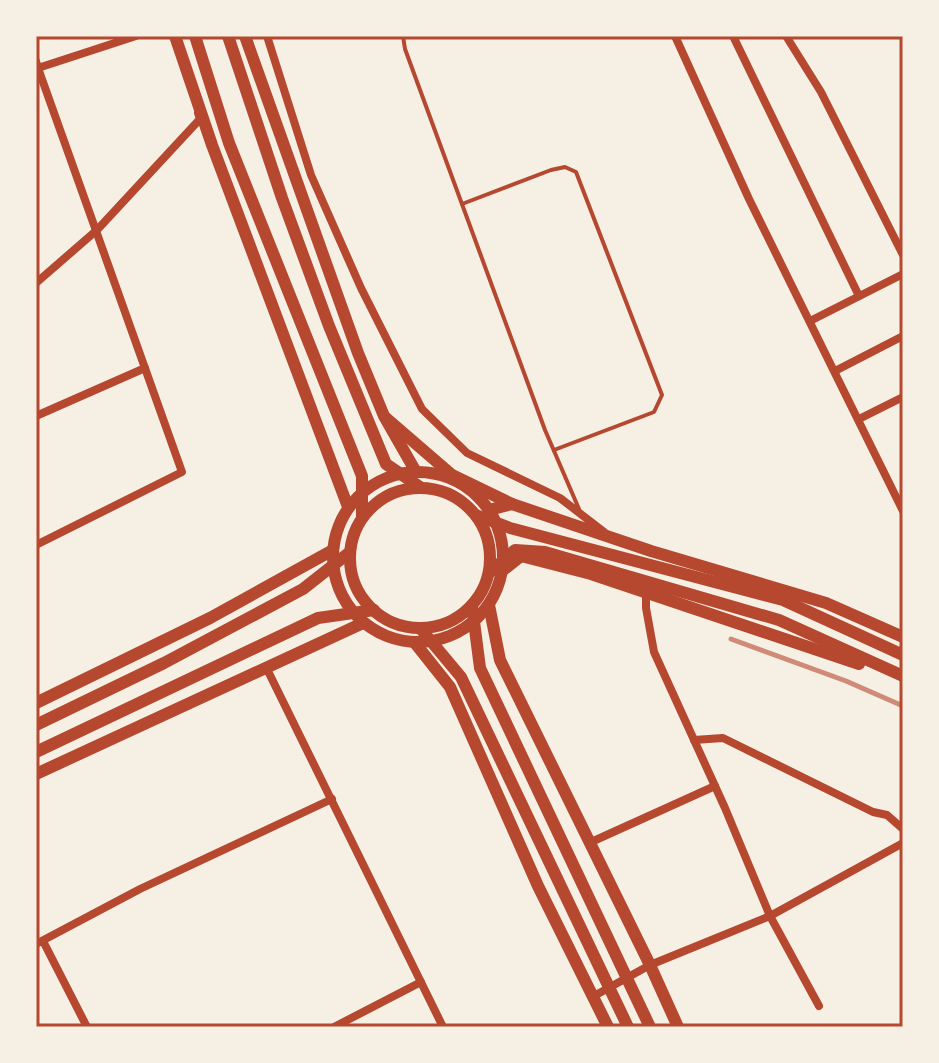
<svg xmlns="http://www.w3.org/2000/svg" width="939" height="1063" viewBox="0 0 939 1063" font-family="Mulish,sans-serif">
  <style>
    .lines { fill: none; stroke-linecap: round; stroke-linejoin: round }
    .service { stroke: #b5482f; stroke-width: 4 }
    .minor { stroke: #b5482f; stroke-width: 8 }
    .primary { stroke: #b5482f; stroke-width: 12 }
    .trunk { stroke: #b5482f; stroke-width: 12 }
    .rail { stroke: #cf8b77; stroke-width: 5 }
    .neatline { fill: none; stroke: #b5482f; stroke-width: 3 }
  </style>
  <rect width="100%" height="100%" fill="#f6efe4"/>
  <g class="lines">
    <!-- service -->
    <g class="service">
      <polyline points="403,36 405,49 545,430 579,509"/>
      <polyline points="462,204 551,170 565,167 576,172 662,395 654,412 554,450"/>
    </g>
    <!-- minor -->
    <g class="minor">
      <polyline points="267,36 311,175 361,288 422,409 467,453 560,498 604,532"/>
      <polyline points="675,36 749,199 903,511"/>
      <polyline points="733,36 859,296"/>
      <polyline points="786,36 821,92 903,255"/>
      <polyline points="36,61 38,68 136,36"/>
      <polyline points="36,69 38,68 182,472 36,545"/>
      <polyline points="36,283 97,230 200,119 198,113"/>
      <polyline points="810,321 903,274"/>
      <polyline points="835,371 903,336"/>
      <polyline points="36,416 145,368"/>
      <polyline points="859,419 903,397"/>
      <polyline points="646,594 646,608 654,652 725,808 770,916 819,1006"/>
      <polyline points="266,667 443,1027"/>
      <polyline points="694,740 723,738 873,812 887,815 903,829"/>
      <polyline points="589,843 715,786"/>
      <polyline points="43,941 87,1027"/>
      <polyline points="36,944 140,889 332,799"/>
      <polyline points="594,996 650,965 770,916 903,843"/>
      <polyline points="334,1027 421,982"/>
    </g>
    <!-- primary -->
    <g class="primary">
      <polyline points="386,418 452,475 512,504"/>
      <circle cx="418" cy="557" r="85"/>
      <polyline points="489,510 512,504 651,551 826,603 903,637"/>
      <polyline points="476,515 510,528 783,600 903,655"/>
      <polyline points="502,571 521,556 591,574 859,664"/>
      <polyline points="489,573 515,550 545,552 779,620 903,676"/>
      <polyline points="489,605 500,660 650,965 678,1027"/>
      <polyline points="415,643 450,687 538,886 608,1027"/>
    </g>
    <!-- trunk -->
    <g class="trunk">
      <polyline points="175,36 212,145 348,507"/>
      <polyline points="195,36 229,143 362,476 362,518"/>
      <polyline points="228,36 282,198 329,326 386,464 420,487"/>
      <polyline points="245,36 358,353 384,416 416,472"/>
      <circle cx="420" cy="558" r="70"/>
      <polyline points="472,606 480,668 650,1027"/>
      <polyline points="420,628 461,677 628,1027"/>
      <polyline points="36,703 210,618 333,550"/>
      <polyline points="36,725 164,663 303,589 350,552"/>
      <polyline points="36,752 318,618 374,610"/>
      <polyline points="36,774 363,623"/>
    </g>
    <!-- rail -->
    <polyline class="rail" points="731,639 846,681 903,706"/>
  </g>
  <!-- border -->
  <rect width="939" height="1063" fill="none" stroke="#f6efe4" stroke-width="76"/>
  <rect x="38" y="38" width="863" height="987" class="neatline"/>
</svg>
